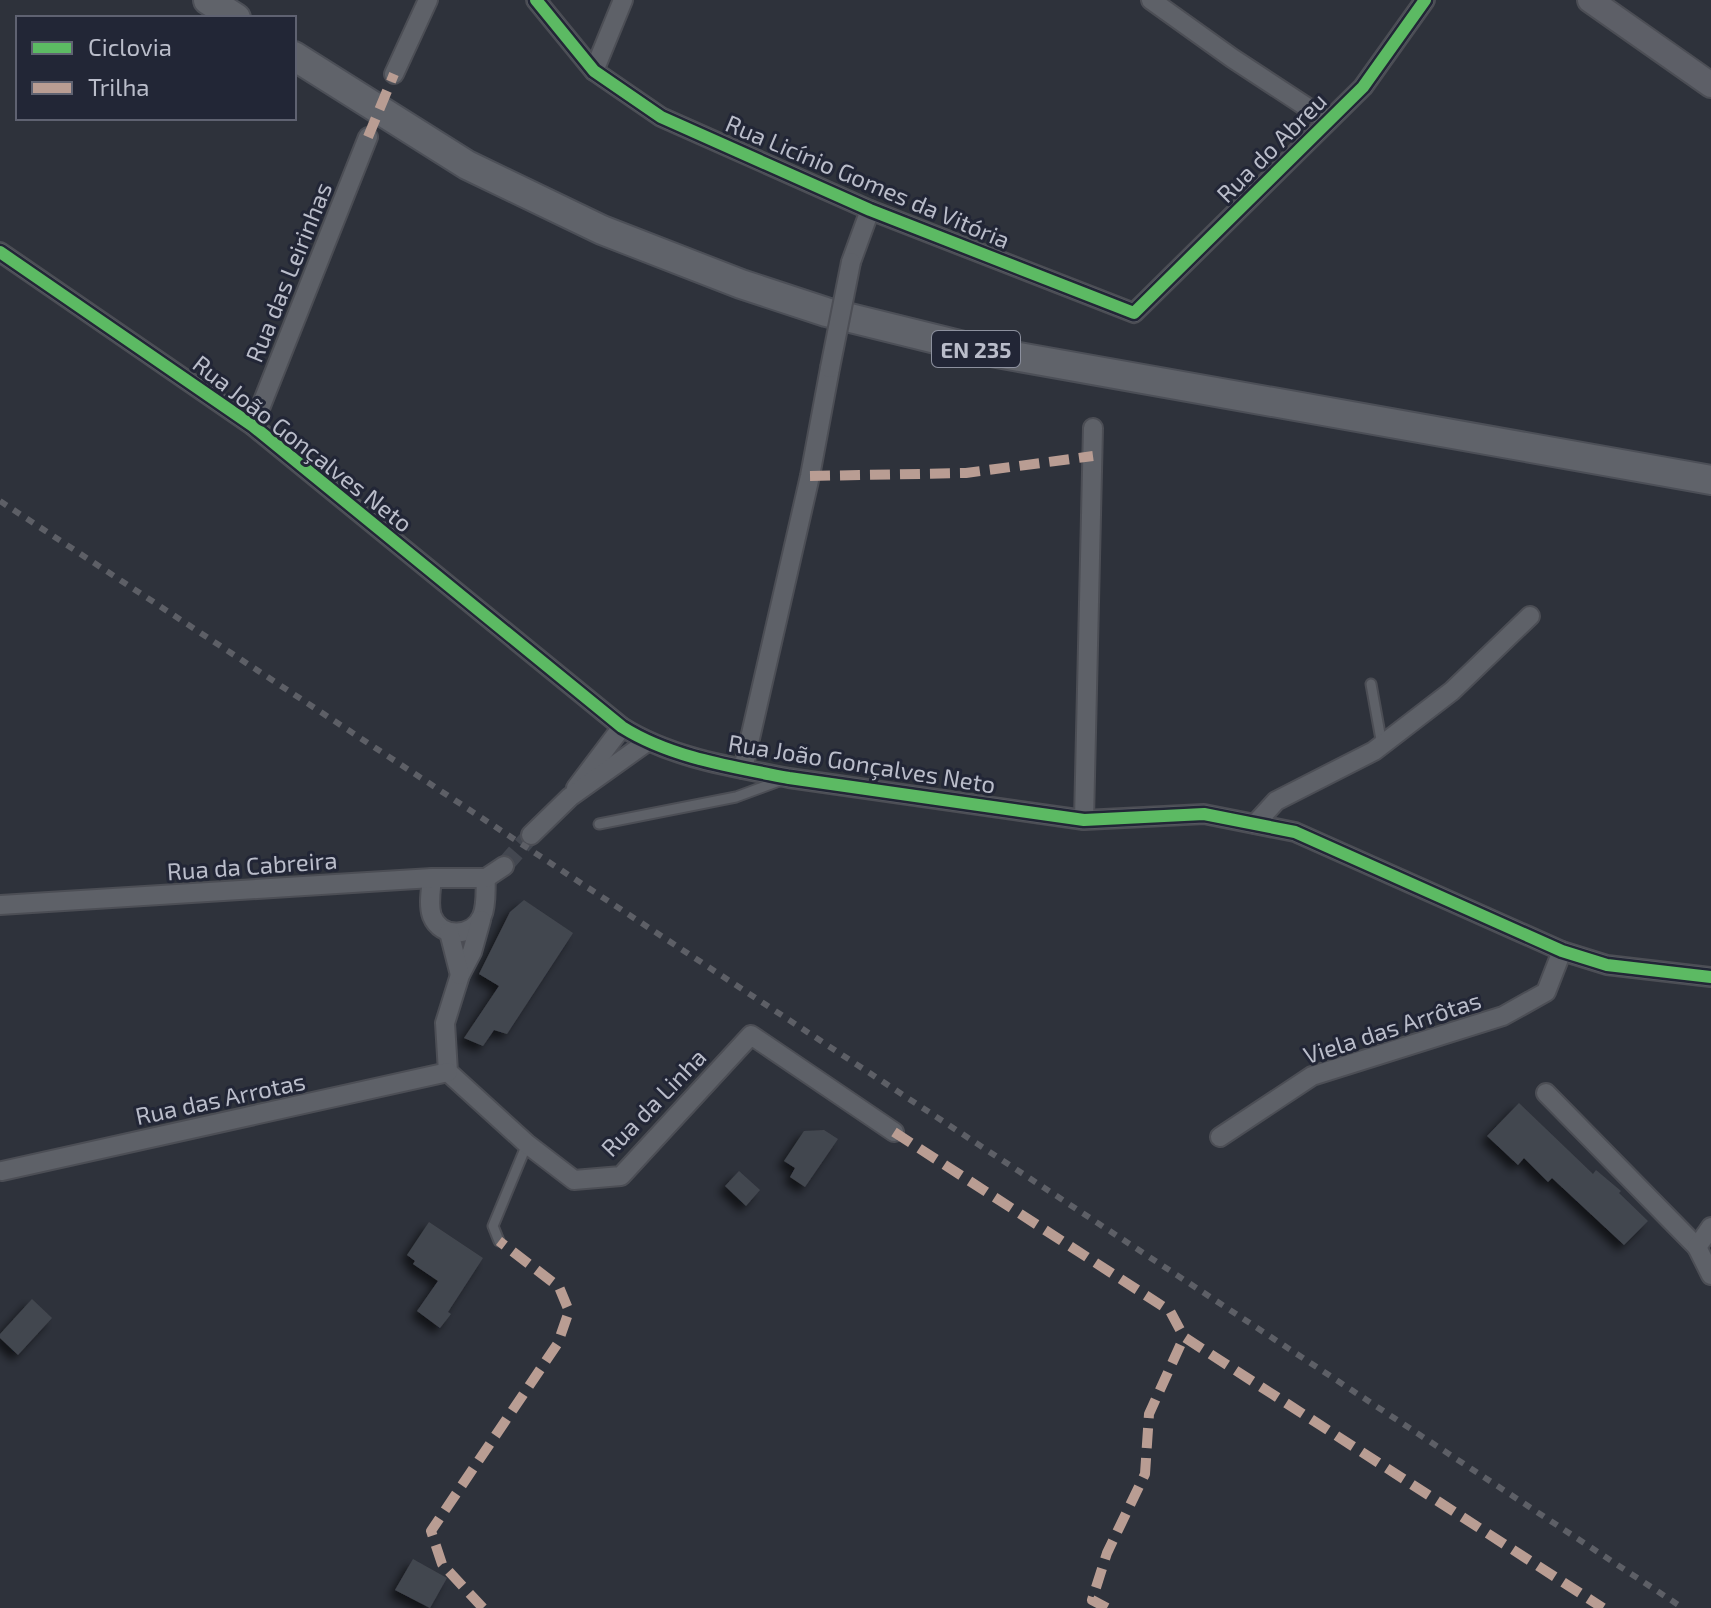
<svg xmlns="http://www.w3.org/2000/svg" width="1711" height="1608" viewBox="0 0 1711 1608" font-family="'Exo 2',sans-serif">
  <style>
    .building { fill: #43474f; filter: url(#shadow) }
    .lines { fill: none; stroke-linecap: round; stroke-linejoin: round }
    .minor-tunnel { stroke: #434750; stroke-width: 18; stroke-dasharray: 18 9; stroke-linecap: butt }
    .service-casing { stroke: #4c4e55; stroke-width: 13 }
    .minor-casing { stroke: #4c4e55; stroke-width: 22 }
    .secondary-casing { stroke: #4c4e55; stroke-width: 28 }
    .primary-casing { stroke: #4c4f57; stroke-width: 32 }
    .service { stroke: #5e6168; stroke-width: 9 }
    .minor { stroke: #5e6168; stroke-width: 18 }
    .secondary { stroke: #5d5f67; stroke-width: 24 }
    .primary { stroke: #60636a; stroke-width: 28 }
    .rail { stroke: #5d5f66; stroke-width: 6; stroke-dasharray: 8 8; stroke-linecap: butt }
    .minor-bridge-casing { stroke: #4c4e55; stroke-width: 22; stroke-linecap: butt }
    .minor-bridge { stroke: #5e6168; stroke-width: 18 }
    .quiet { stroke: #b99d93; stroke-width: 10; stroke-dasharray: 20 10; stroke-linecap: butt }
    .cycleway-casing { stroke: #222636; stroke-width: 17 }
    .cycleway { stroke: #5cba63; stroke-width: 12 }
    .labels { text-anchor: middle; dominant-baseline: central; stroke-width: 6; stroke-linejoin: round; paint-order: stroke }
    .shield { fill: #222636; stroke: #8c909e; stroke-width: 2 }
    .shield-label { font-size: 22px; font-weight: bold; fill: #babdca }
    .street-label { font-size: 24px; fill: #babdca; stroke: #222636 }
  </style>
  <defs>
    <filter id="shadow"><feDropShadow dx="-6" dy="6" stdDeviation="4" flood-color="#0009"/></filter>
  </defs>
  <rect width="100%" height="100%" fill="#2e323b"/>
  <!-- building -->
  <g class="building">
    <polygon points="524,900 573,933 507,1034 494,1030 483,1046 464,1038 499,986 479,974 510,912"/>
    <polygon points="1519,1103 1593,1174 1596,1170 1621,1191 1619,1193 1648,1221 1624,1245 1552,1178 1548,1182 1524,1158 1518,1165 1487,1136"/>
    <polygon points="824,1130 838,1139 805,1187 790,1177 795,1168 784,1161 804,1131"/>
    <polygon points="739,1171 760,1190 746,1206 725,1186"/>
    <polygon points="429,1222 483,1258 448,1312 451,1314 440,1328 417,1311 438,1281 413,1264 415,1261 407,1255"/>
    <polygon points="32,1299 52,1318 18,1355 0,1338 0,1334"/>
    <polygon points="413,1559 447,1578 430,1608 395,1590"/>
  </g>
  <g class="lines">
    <!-- minor-tunnel -->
    <polyline class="minor-tunnel" points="504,866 531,835"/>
    <!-- service casing -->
    <g class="service-casing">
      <g id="service">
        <polyline points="1371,684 1382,745"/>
        <polyline points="599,824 736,797 782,780"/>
        <polyline points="499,1241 493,1226 527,1144"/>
      </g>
    </g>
    <!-- minor casing -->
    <g class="minor-casing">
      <g id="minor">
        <polyline points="536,0 594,71 661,117 870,210 1134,313 1363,87 1425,0"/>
        <polyline points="1151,0 1232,58 1328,121"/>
        <polyline points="594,71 623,0"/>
        <polyline points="394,74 428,0"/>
        <path d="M0,252L253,426L622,727C671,758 733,767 789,778L1084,820L1204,814L1295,832L1562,951L1607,965L1711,977"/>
        <polyline points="851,262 870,210"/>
        <polyline points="253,426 368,137"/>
        <polyline points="743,769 810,476 830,368"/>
        <polyline points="576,788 622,727"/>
        <polyline points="1084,820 1093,428"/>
        <polyline points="1255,824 1276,801 1374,751 1452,691 1530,616"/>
        <polyline points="531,835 570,797 647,742"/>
        <path d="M432,878C431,890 428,905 432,916C441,939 473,937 482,916C487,905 485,890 486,878"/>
        <polyline points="0,905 432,878 486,878 504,866"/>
        <polyline points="481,920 472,952 460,975 445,1023 448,1072 527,1144 574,1180 621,1176 751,1035 894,1132"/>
        <polyline points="449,932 460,975"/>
        <polyline points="1546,1093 1697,1247"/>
        <polyline points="1220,1137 1312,1076 1503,1016 1546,992 1562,951"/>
        <polyline points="2,1171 448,1072"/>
        <polyline points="1711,1227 1697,1247 1711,1275"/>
      </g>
    </g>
    <!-- secondary casing -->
    <g class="secondary-casing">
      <polyline id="secondary" points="1590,0 1711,85"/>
    </g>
    <!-- primary casing -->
    <g class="primary-casing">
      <g id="primary">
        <polyline points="208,0 236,18"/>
        <polyline points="294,56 467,165 602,230 741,284 826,312 980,350 1711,480"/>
      </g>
    </g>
    <!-- service -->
    <use href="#service" class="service"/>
    <!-- minor -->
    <use href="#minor" class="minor"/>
    <!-- secondary -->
    <use href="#secondary" class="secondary"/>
    <!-- primary -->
    <use href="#primary" class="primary"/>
    <!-- rail -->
    <polyline class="rail" points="0,501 1683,1608"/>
    <!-- minor-bridge casing -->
    <g class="minor-bridge-casing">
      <polyline id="minor-bridge" points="830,368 851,262"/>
    </g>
    <!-- minor-bridge -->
    <use href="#minor-bridge" class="minor-bridge"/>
    <!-- quiet -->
    <g class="quiet">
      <polyline points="368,137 394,74"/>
      <polyline points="810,476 966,473 1093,456"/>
      <polyline points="894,1132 1170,1311 1184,1337 1603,1608"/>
      <polyline points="483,1608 442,1564 431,1531 558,1343 569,1311 559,1287 499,1241"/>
      <polyline points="1107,1608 1092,1600 1107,1553 1145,1474 1149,1414 1184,1337"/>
    </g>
    <!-- cycleway casing -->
    <g class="cycleway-casing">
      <g id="cycleway">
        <polyline points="536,0 594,71 661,117 870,210 1134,313 1363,87 1425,0"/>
        <path d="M0,252L253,426L622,727C671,758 733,767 789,778L1084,820L1204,814L1295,832L1562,951L1607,965L1711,977"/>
      </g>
    </g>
    <!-- cycleway -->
    <use href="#cycleway" class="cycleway"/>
  </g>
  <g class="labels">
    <!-- shield labels -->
    <rect class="shield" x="932" y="331" width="88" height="36" rx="6"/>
    <g class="shield-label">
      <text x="976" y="349">EN 235</text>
    </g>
    <!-- street labels -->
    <g class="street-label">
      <text transform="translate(1271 147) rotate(-45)">Rua do Abreu</text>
      <text transform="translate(868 181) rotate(23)">Rua Licínio Gomes da Vitória</text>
      <text transform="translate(288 272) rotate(-68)">Rua das Leirinhas</text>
      <text transform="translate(303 443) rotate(38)">Rua João Gonçalves Neto</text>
      <text transform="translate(862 763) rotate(9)">Rua João Gonçalves Neto</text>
      <text transform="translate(252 865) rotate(-4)">Rua da Cabreira</text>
      <text transform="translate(1392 1027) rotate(-18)">Viela das Arrôtas</text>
      <text transform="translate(220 1098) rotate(-12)">Rua das Arrotas</text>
      <text transform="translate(653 1102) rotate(-46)">Rua da Linha</text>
    </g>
  </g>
  <!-- legend -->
  <rect x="16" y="16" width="280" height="104" fill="#222636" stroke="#5f6271" stroke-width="2"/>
  <rect x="32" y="42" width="40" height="12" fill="#5cba63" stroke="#5f6271" stroke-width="2"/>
  <text x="88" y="56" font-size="24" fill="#babdca">Ciclovia</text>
  <rect x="32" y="82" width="40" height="12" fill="#b99d93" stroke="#5f6271" stroke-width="2"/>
  <text x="88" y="96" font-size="24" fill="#babdca">Trilha</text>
</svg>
